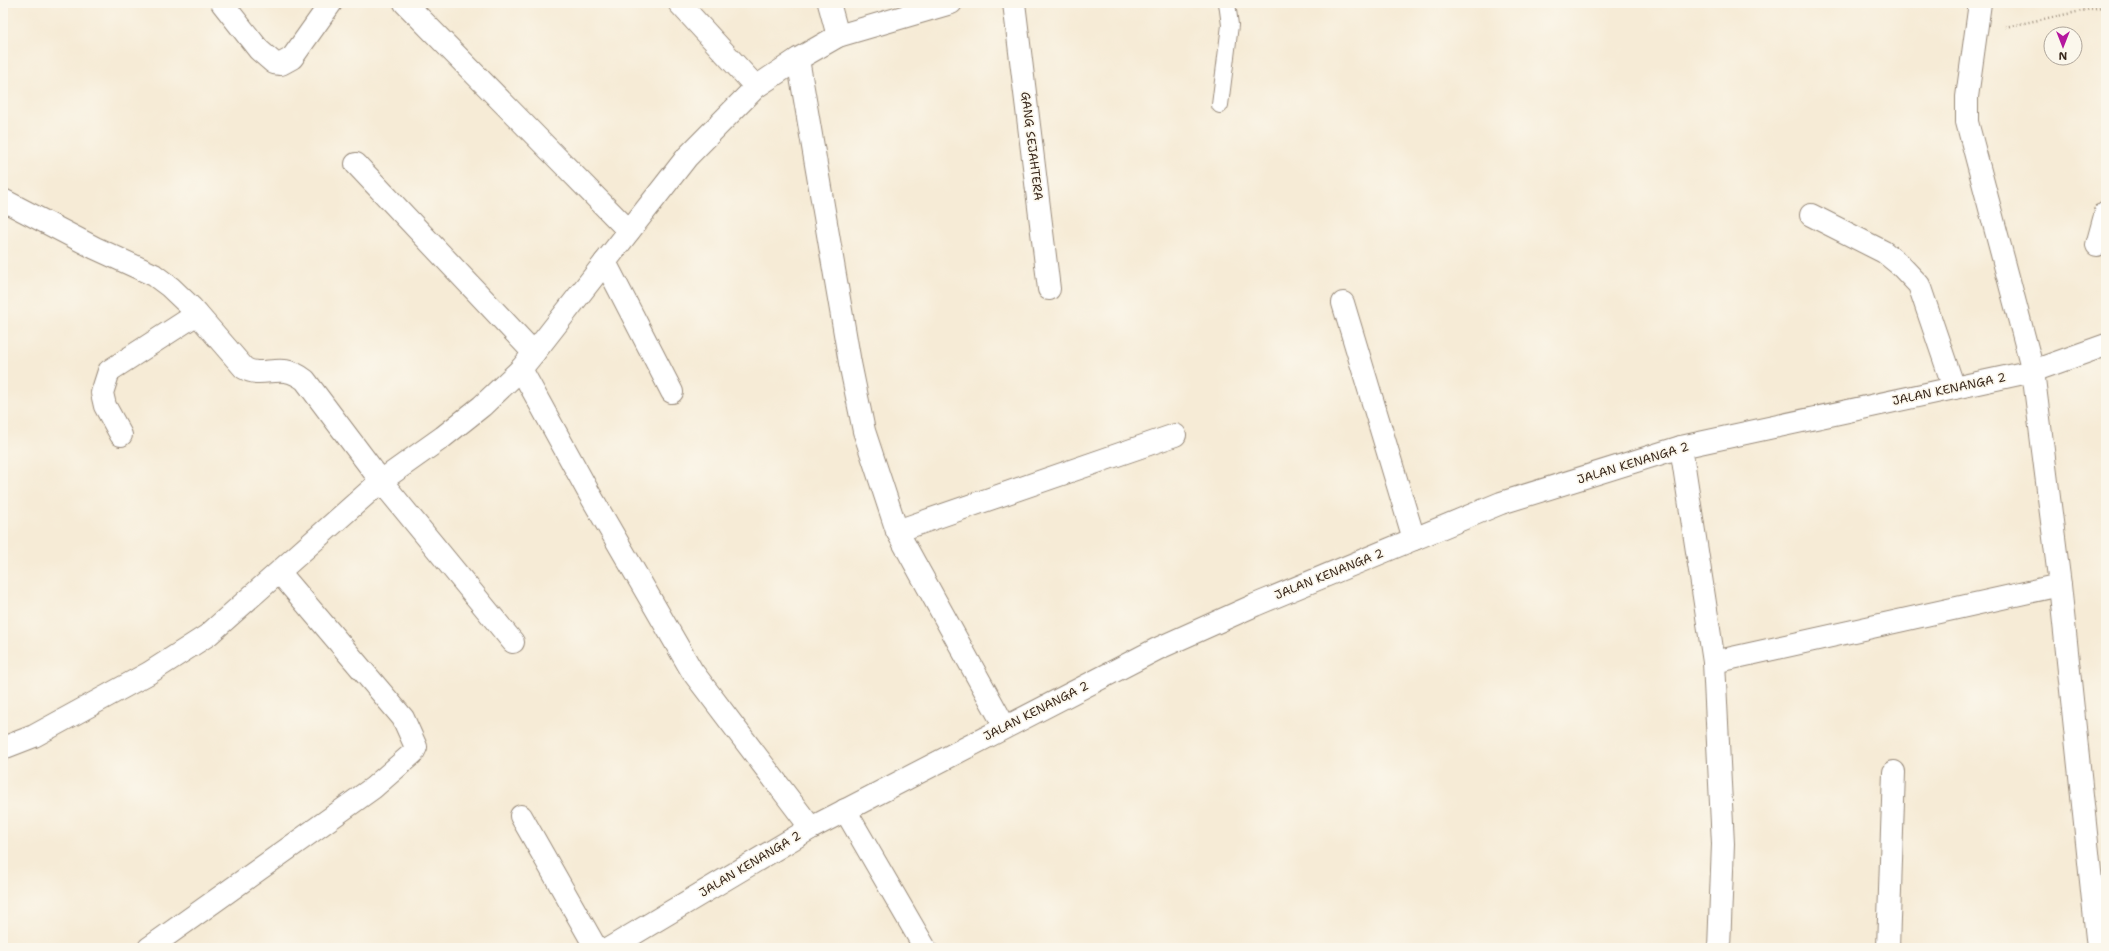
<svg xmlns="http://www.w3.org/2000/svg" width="2109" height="951" viewBox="0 0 2109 951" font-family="'Shantell Sans',sans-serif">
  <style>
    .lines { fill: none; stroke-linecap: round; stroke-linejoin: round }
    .lane-casing { stroke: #988a7a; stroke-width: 18 }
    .street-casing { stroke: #988a7a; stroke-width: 24 }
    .secondary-casing { stroke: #988a7a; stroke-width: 24 }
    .path { stroke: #988a7a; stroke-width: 2.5; stroke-dasharray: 1 3; stroke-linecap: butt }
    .lane { stroke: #fff; stroke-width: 16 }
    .street { stroke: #fff; stroke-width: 22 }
    .secondary { stroke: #fff; stroke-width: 22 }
    .labels { text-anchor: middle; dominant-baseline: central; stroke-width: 3.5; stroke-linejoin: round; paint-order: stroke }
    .street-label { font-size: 12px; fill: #3b2a1e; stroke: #fbf7ec }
  </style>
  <rect width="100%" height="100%" fill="#fbf7ec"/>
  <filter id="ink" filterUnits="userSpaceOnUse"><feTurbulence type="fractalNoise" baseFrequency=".025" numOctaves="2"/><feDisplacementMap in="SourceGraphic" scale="8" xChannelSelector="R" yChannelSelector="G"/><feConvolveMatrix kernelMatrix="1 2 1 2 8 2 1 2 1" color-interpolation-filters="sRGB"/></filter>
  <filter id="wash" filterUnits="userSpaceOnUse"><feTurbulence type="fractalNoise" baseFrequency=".012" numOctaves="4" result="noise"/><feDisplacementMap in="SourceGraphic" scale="16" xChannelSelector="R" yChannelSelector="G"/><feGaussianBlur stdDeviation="0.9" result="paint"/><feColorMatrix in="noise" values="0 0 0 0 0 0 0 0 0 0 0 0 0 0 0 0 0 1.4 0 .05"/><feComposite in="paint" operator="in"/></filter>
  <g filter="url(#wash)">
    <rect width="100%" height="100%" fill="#f6ebd6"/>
  </g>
  <g filter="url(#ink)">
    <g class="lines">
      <!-- lane casing -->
      <g class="lane-casing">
        <polyline id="lane" points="1220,105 1230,25 1227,3"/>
      </g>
      <!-- street casing -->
      <g class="street-casing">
        <g id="street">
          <polyline points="222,3 259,50 274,63 281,64 292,58 331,3"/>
          <polyline points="405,3 629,231"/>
          <polyline points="679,3 756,87"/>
          <polyline points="829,3 838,36"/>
          <polyline points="1014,3 1049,289"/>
          <polyline points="1980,3 1967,97 1967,122 2033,371 2060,585 2098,948"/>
          <polyline points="798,59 850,363 864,431 897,531 1005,727"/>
          <polyline points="356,164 534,353"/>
          <path d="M3,200L95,248L154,275L170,287L192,308L244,368C264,380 280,360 305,380L381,481L513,642"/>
          <polyline points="1811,215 1884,252 1900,265 1919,285 1954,388"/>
          <polyline points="2097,245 2106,212"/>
          <polyline points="605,262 672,392"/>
          <polyline points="1343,303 1414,539"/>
          <polyline points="521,369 589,493 692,671 811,828"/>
          <polyline points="121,435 105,406 102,393 109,371 197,314"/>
          <polyline points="1681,447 1714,662 1723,844 1719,948"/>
          <polyline points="897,531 1175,435"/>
          <polyline points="1714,662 2060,585"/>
          <polyline points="845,810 925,948"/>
          <polyline points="521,816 596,948"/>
          <polyline points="149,948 373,788 413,753 416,747 403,718 280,573"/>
          <polyline points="1888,948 1894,772"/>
        </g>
      </g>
      <!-- secondary casing -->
      <g class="secondary-casing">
        <g id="secondary">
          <polyline points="3,748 34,736 149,673 208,635 381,481 443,437 482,406 521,369 534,353 687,157 756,87 798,59 838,36 951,3"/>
          <polyline points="610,948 811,828 1157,649 1255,605 1501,503 1681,447 2033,371 2106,345"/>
        </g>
      </g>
      <!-- path -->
      <polyline class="path" points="2005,27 2106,6"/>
      <!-- lane -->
      <use href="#lane" class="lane"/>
      <!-- street -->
      <use href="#street" class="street"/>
      <!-- secondary -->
      <use href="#secondary" class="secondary"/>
    </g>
  </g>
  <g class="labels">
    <!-- street labels -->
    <g class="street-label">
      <text transform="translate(1032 146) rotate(83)">GANG SEJAHTERA</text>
      <text transform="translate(1949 389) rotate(-12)">JALAN KENANGA 2</text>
      <text transform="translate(1633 463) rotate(-17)">JALAN KENANGA 2</text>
      <text transform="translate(1329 574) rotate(-22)">JALAN KENANGA 2</text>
      <text transform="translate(1036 711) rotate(-27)">JALAN KENANGA 2</text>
      <text transform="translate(750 864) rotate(-31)">JALAN KENANGA 2</text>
    </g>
  </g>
  <!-- margin -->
  <rect width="2109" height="951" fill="none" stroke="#fbf7ec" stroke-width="16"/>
  <!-- north arrow -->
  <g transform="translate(2063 46) rotate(180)"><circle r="19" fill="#fbf7ec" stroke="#aea59a"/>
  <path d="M0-3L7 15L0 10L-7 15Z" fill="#b5179e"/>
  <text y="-6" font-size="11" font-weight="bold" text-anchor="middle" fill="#3b2a1e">N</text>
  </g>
</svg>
